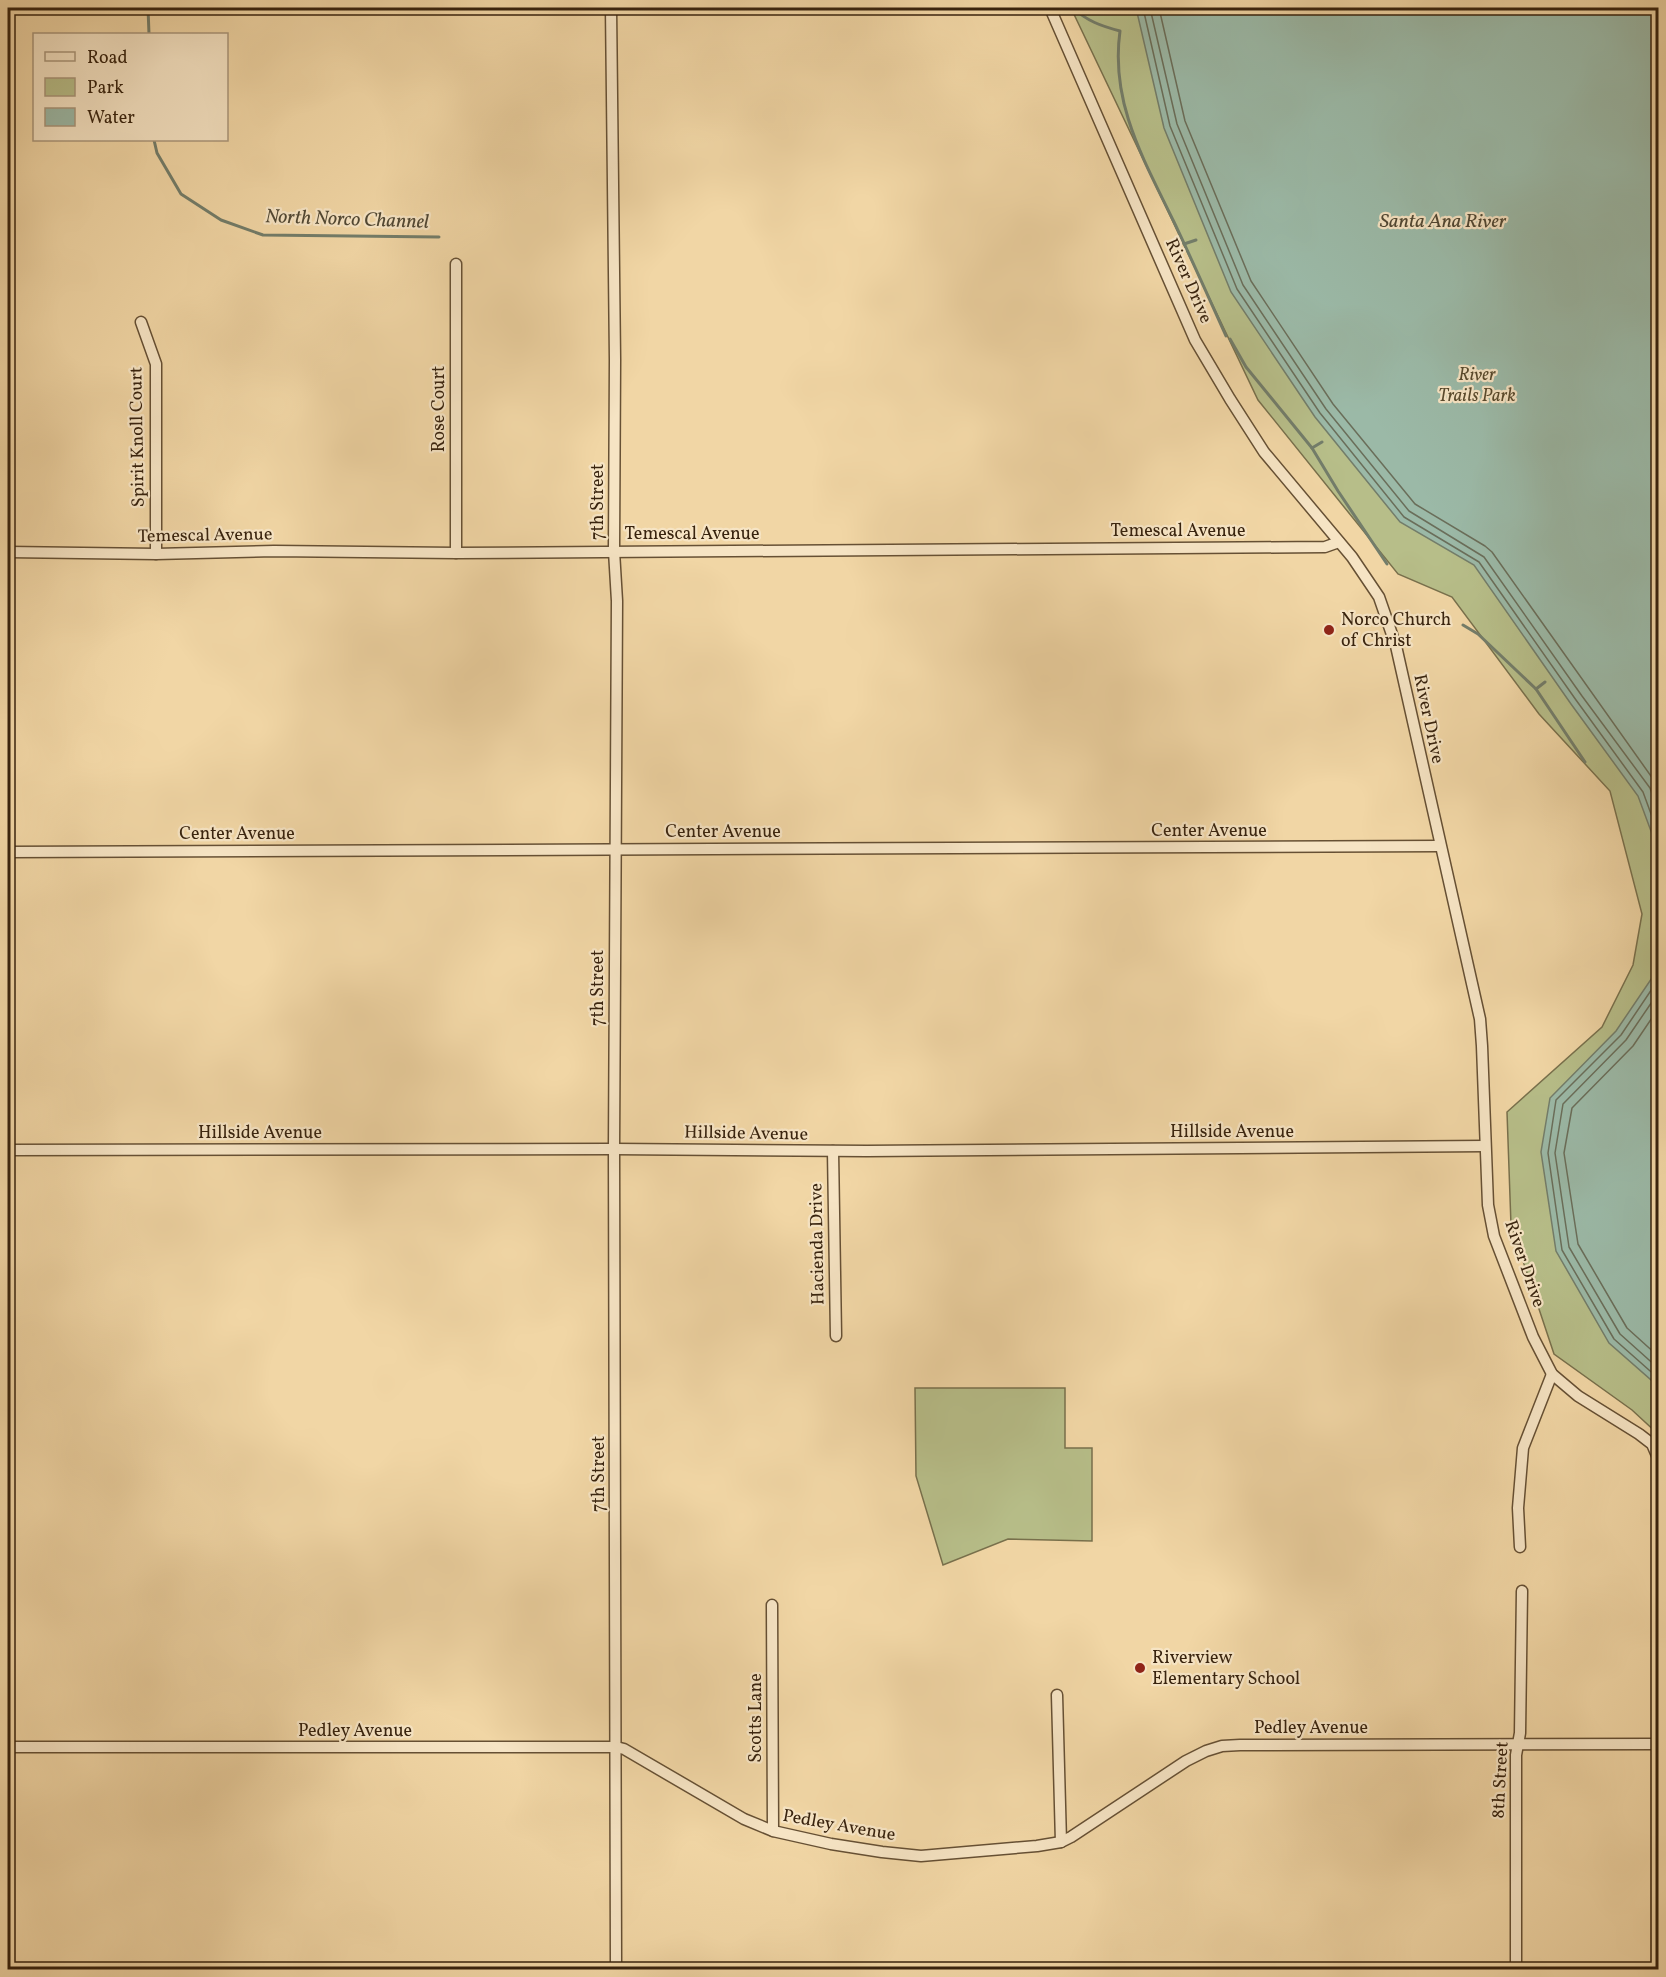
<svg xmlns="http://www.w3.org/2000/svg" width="1666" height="1977" viewBox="0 0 1666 1977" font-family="Vollkorn,serif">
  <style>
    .green { fill: #b7be89; stroke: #78704c; stroke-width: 1.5 }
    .water { fill: #9bb9a7; stroke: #737d6a; stroke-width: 1.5 }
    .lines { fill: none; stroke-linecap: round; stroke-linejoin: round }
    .shore { stroke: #6a6e5a; stroke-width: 1.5 }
    .stream { stroke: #737d6a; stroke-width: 3 }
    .street-casing { stroke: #665034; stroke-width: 13 }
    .street { stroke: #f6e4c4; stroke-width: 10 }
    .poi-dot { fill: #8f2418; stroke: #f6e4c4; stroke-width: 2 }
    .labels { text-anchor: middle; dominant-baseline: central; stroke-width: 4.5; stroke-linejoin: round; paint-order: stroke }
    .street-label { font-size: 18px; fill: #38230e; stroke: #f6e4c4 }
    .park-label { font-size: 18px; font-style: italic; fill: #584a2d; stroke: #f6e4c4 }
    .poi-label { font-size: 18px; fill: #38230e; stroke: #f6e4c4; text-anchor: start }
    .water-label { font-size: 20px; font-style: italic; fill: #514834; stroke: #f6e4c4 }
  </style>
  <rect width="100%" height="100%" fill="#f1d6a5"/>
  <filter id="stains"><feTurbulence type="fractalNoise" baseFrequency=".00333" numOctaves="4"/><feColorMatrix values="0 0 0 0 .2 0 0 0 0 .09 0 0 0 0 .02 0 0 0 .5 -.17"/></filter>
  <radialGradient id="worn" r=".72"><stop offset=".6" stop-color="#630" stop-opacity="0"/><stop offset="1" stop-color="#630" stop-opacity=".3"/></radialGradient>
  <!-- green -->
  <g class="green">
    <polygon points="1071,8 1147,8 1658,280 1658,1434 1632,1410 1554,1354 1511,1225 1507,1112 1602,1027 1633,965 1642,914 1610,791 1539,714 1452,597 1398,574 1258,400"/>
    <polygon points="915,1388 1065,1388 1065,1448 1092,1448 1092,1541 1008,1539 943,1565 916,1476"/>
  </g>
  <!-- water -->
  <g class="water">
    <polygon points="1136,8 1658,8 1658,850 1638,796 1571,704 1474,565 1400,522 1315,417 1231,292 1164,128"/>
    <polygon points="1658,969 1658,1386 1609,1343 1556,1251 1541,1152 1550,1098 1616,1031"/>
  </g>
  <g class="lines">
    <!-- shore -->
    <g class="shore">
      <polyline points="1143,8 1170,126 1237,289 1320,413 1404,517 1479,562 1576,700 1643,792 1658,833"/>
      <polyline points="1150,8 1177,124 1243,285 1326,409 1409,511 1484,557 1582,696 1650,788 1658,811"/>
      <polyline points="1159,8 1185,121 1251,281 1333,404 1415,504 1485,546 1492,552 1658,786"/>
      <polyline points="1658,980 1621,1035 1556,1100 1548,1153 1562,1250 1614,1339 1658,1378"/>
      <polyline points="1658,993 1626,1040 1563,1104 1555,1153 1569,1247 1620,1334 1658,1368"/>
      <polyline points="1658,1009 1633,1046 1572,1108 1564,1153 1578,1244 1627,1328 1658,1356"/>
    </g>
    <!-- stream -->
    <g class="stream">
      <polyline points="148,8 149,34"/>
      <path d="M1073,8C1087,21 1101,26 1120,31C1110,103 1144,160 1174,222C1192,260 1209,298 1226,336"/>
      <polyline points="1093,8 1115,13"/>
      <polyline points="154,140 157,153 181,194 221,220 263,235 439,237"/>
      <polyline points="1184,244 1196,240"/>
      <polyline points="1230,339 1246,367 1312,448"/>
      <polyline points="1322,442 1312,448 1338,491 1387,564"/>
      <polyline points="1463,625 1478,634 1536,689 1545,682"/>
      <polyline points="1536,689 1585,762"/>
    </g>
    <!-- street casing -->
    <g class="street-casing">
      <g id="street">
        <polyline points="611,8 615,360 614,551 617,601 614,1149 616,1970"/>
        <polyline points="1050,8 1195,340 1230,399 1264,452 1352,557 1379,597 1396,646 1480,1019 1482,1046 1488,1205 1494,1236 1533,1337 1552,1374 1578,1396 1639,1434 1652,1444 1658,1458"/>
        <polyline points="456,264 456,553"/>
        <polyline points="141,322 156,364 156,554"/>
        <polyline points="8,552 156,554 274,551 456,553 1325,547 1339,542"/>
        <polyline points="8,852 1440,846"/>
        <polyline points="8,1150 614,1149 867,1151 1485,1146"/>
        <polyline points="833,1151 836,1336"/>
        <polyline points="1520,1547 1518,1508 1523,1448 1552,1374"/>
        <polyline points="772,1605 773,1831"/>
        <polyline points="1057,1695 1061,1842"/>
        <polyline points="8,1747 616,1747 624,1749 744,1819 773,1831 831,1844 882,1852 921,1856 1037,1846 1061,1842 1071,1837 1186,1761 1206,1751 1222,1746 1240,1745 1658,1744"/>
        <polyline points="1516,1970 1516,1755 1520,1733 1522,1591"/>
      </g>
    </g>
    <!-- street -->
    <use href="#street" class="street"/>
  </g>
  <!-- markers -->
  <g class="poi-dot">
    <circle cx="1329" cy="630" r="6"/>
    <circle cx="1140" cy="1668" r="6"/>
  </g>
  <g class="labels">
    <!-- street labels -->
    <g class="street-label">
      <text transform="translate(1188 281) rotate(66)">River Drive</text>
      <text transform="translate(439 409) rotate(-90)">Rose Court</text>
      <text transform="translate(138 437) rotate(-91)">Spirit Knoll Court</text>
      <text transform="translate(598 502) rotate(-90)">7th Street</text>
      <text x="1178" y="531">Temescal Avenue</text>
      <text x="692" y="534">Temescal Avenue</text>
      <text transform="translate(205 536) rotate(-1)">Temescal Avenue</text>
      <text transform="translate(1428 719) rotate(78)">River Drive</text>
      <text x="1209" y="831">Center Avenue</text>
      <text x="723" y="832">Center Avenue</text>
      <text x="237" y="834">Center Avenue</text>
      <text transform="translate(598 988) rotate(-90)">7th Street</text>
      <text x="1232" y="1132">Hillside Avenue</text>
      <text x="260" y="1133">Hillside Avenue</text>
      <text transform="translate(746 1134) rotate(1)">Hillside Avenue</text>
      <text transform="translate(818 1244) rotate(-91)">Hacienda Drive</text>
      <text transform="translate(1524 1264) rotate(71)">River Drive</text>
      <text transform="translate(599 1474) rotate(-90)">7th Street</text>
      <text transform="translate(756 1718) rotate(-90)">Scotts Lane</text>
      <text x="1311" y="1728">Pedley Avenue</text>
      <text x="355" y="1731">Pedley Avenue</text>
      <text transform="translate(1501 1780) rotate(-87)">8th Street</text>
      <text transform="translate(839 1826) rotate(10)">Pedley Avenue</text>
    </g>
    <!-- park labels -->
    <g class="park-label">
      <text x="1477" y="375">River<tspan x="1477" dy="21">Trails Park</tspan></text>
    </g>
    <!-- poi labels -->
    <g class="poi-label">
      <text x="1341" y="620">Norco Church<tspan x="1341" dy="21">of Christ</tspan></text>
      <text x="1152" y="1658">Riverview<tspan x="1152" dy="21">Elementary School</tspan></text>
    </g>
    <!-- water labels -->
    <g class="water-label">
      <text transform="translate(347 220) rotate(2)">North Norco Channel</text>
      <text x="1443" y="222">Santa Ana River</text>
    </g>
  </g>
  <!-- margin -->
  <rect width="1666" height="1977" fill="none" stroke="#f1d6a5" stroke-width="30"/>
  <rect x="9" y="9" width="1648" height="1959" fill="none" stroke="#38230e" stroke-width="3"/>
  <rect x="15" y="15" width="1636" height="1947" fill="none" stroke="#38230e" stroke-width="1.5"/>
  <!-- legend -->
  <rect x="33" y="33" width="195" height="108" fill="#f6e4c4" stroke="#aa977b" stroke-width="1.5"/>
  <rect x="45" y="52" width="30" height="9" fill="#f6e4c4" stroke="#aa977b" stroke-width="1.5"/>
  <text x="87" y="63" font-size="18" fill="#38230e">Road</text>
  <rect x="45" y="78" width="30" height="18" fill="#b7be89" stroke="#aa977b" stroke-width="1.5"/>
  <text x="87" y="93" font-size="18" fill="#38230e">Park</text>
  <rect x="45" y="108" width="30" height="18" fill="#9bb9a7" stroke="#aa977b" stroke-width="1.5"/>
  <text x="87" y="123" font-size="18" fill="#38230e">Water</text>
  <rect width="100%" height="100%" filter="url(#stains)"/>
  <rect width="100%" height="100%" fill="url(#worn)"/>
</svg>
